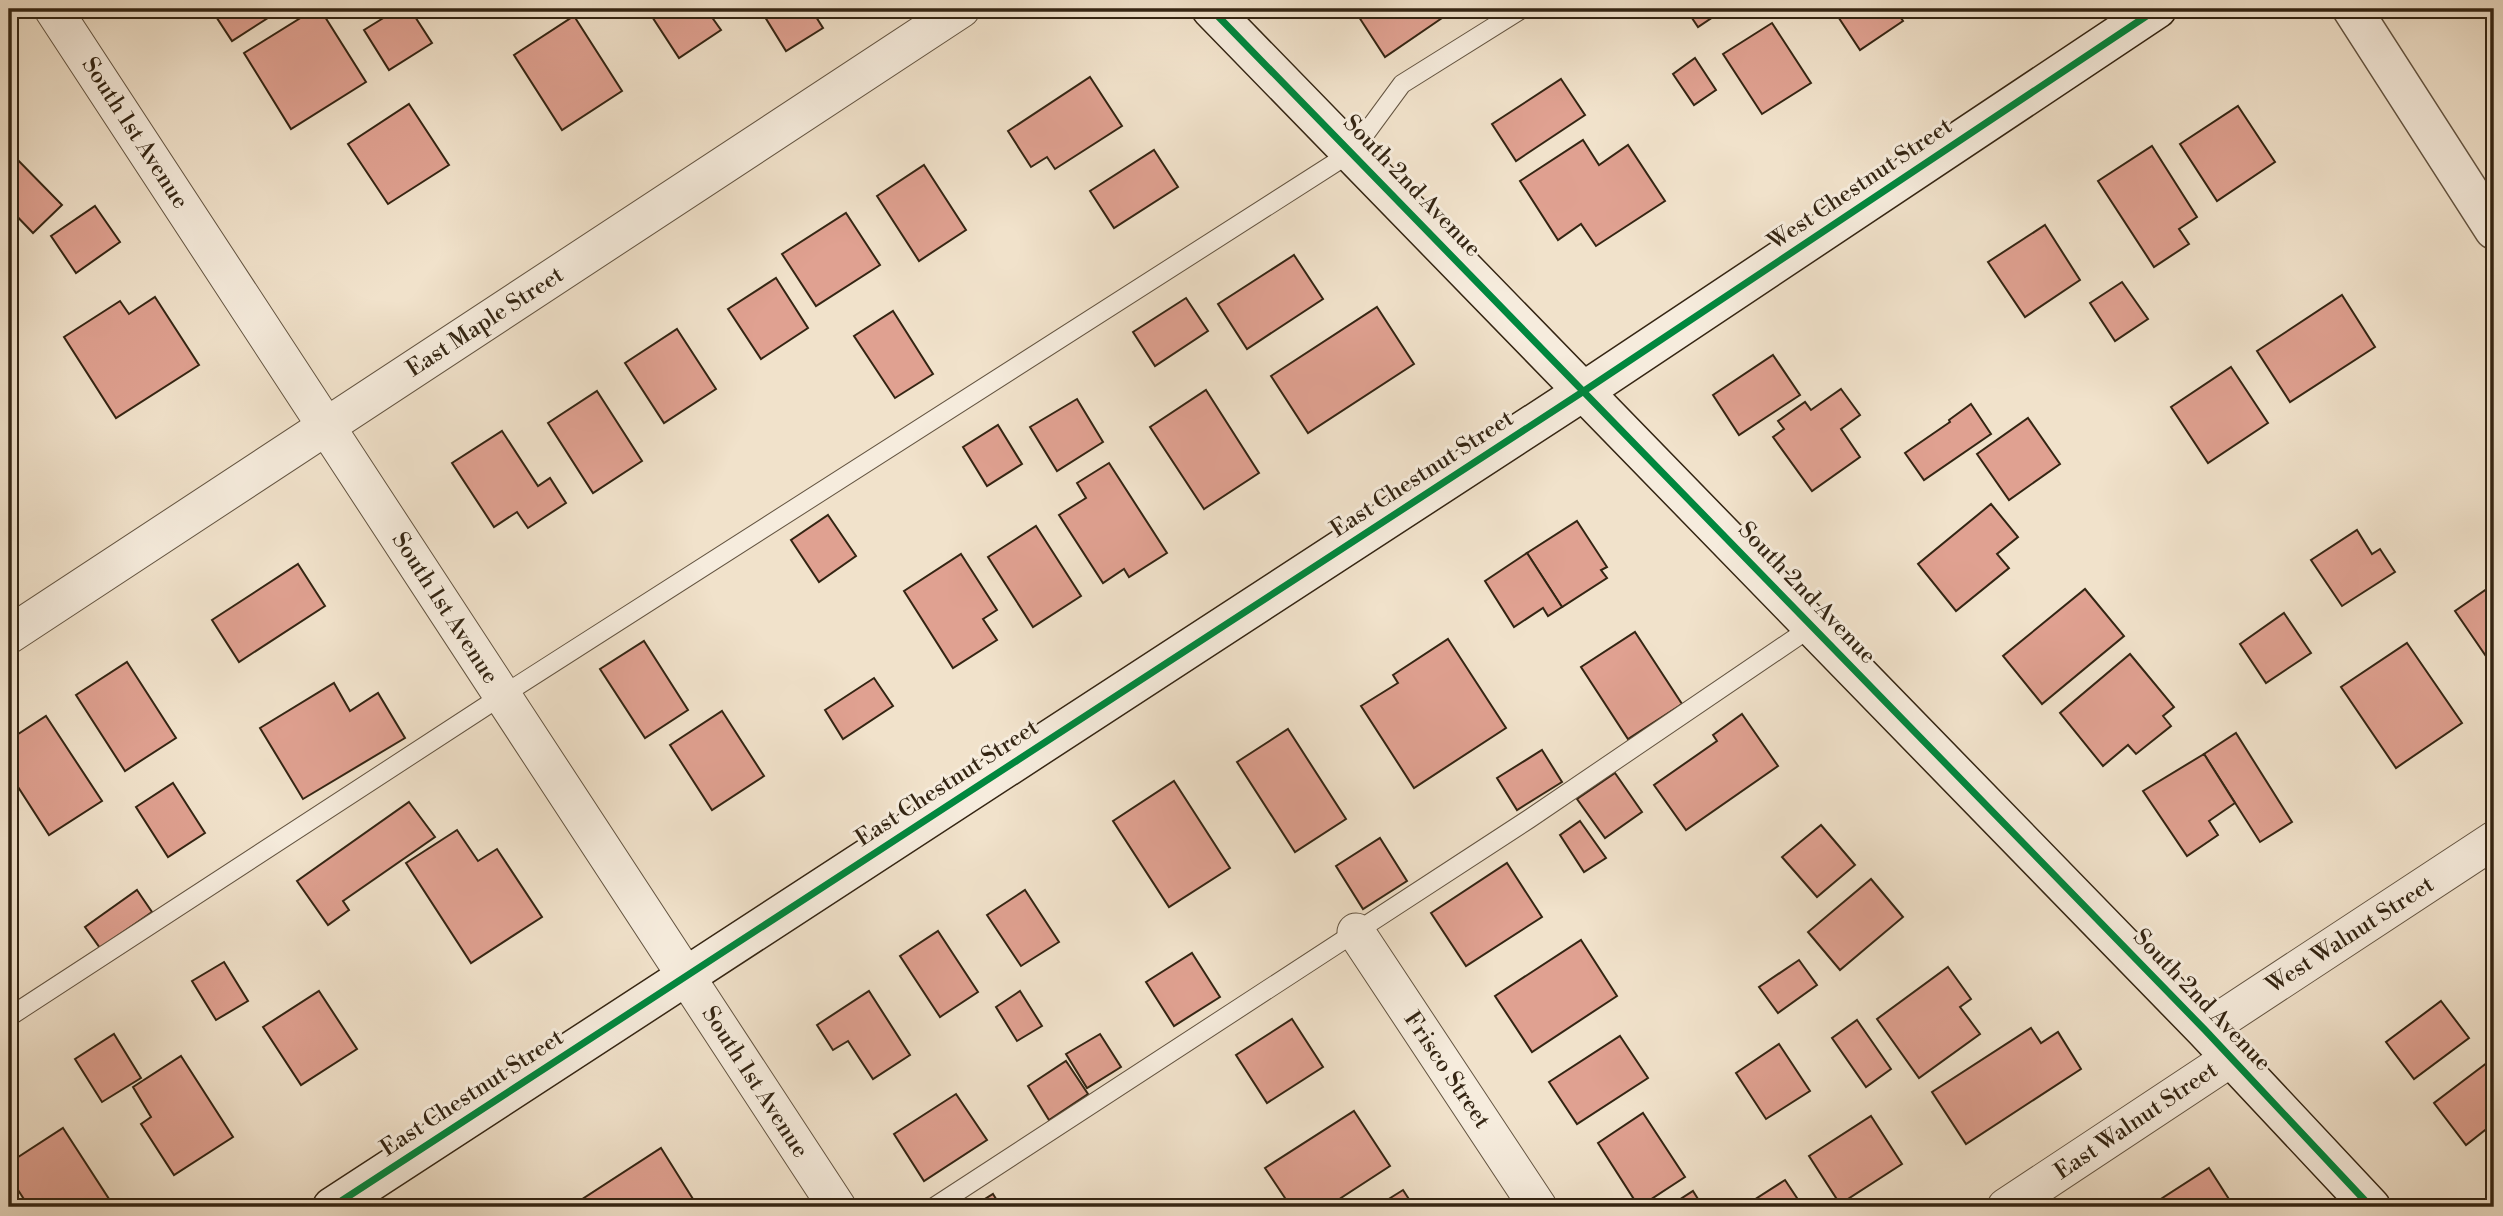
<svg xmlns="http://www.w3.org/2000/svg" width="2503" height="1216" viewBox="0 0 2503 1216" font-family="'Libre Bodoni',serif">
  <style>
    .building { fill: #e0a191; stroke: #342513; stroke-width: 2 }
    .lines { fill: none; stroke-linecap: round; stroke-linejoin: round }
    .service-casing { stroke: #635441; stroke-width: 20 }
    .minor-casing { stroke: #635441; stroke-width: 39 }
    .tertiary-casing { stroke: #635441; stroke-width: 41 }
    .secondary-casing { stroke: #342513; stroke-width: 41 }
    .service { stroke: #f6ecdd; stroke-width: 18 }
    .minor { stroke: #f6ecdd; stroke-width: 37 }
    .tertiary { stroke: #f6ecdd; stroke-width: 38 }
    .secondary { stroke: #f6ecdd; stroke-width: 38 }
    .cycleway-casing { stroke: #f6ecdd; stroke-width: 11 }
    .cycleway { stroke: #00873e; stroke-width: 7 }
    .labels { text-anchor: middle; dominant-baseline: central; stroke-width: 6; stroke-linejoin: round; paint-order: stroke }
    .street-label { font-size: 23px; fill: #342513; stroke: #f6ecdd }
  </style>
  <rect width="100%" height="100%" fill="#f1e2cb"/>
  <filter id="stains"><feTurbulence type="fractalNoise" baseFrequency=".00286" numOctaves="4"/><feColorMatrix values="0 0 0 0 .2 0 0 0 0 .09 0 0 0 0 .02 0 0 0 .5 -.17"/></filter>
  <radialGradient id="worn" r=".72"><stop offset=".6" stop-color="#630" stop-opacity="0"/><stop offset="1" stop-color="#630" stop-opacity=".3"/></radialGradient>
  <!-- building -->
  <g class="building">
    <polygon points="211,9 282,9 232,41"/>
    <polygon points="315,9 320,9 366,82 291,129 244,53"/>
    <polygon points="398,9 410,9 432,43 389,70 364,30"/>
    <polygon points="647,9 706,9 721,30 679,58"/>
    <polygon points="779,9 811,9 823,28 786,51 765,17"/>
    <polygon points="1359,9 1441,9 1445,16 1385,57 1355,11"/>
    <polygon points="1686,9 1711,9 1716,15 1698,27"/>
    <polygon points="1833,9 1895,9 1903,21 1860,50"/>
    <polygon points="574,16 622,91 562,130 514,55"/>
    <polygon points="1772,23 1811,83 1762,114 1723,54"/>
    <polygon points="1695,58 1716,90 1694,105 1673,74"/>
    <polygon points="1090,77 1122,126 1055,169 1047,157 1031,167 1008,131"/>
    <polygon points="1561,79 1585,115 1516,161 1492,124"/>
    <polygon points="409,104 449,165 388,204 348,144"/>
    <polygon points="2238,106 2275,162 2217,201 2180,144"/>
    <polygon points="1583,140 1599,165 1628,145 1665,201 1596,246 1581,224 1558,240 1520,181"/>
    <polygon points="2152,146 2197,217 2179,229 2189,244 2154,267 2098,181"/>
    <polygon points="1154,150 1178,187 1114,228 1090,191"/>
    <polygon points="9,151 62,205 33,233 9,208"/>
    <polygon points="924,165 966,230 919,261 877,196"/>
    <polygon points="95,206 120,242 76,273 51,236"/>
    <polygon points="846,213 880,265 816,306 782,254"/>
    <polygon points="2045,225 2080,280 2025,317 1988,262"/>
    <polygon points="1294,255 1323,299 1247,349 1218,304"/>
    <polygon points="776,278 808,328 761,359 728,309"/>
    <polygon points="2122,282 2148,319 2115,341 2090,303"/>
    <polygon points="2342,295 2375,347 2290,402 2257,351"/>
    <polygon points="155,297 199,365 116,418 64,337 120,301 129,314"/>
    <polygon points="1186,298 1208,331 1155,366 1133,332"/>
    <polygon points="1377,307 1414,364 1308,433 1271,376"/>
    <polygon points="893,311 933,374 895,398 854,336"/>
    <polygon points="677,329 716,389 664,423 625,363"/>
    <polygon points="1773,355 1800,395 1739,435 1713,395"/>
    <polygon points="2231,367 2268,423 2208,463 2171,407"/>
    <polygon points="1841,389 1860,415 1841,429 1860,457 1812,491 1773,437 1784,429 1778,421 1805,402 1811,410"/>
    <polygon points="1206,390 1259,473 1204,509 1150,427"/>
    <polygon points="597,391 642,461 593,493 548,423"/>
    <polygon points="1077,399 1103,442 1057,471 1030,427"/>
    <polygon points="1971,404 1991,434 1924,480 1905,453 1950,422 1949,420"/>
    <polygon points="2028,418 2060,464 2009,500 1977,454"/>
    <polygon points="998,425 1022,464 987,486 963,447"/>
    <polygon points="502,431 538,486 550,478 566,503 528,528 517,512 494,527 452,463"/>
    <polygon points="1109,463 1167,553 1129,577 1124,569 1103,583 1059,515 1086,498 1077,483"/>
    <polygon points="1991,504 2018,537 1997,554 2009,568 1956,611 1918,564"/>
    <polygon points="828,515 856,556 819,582 791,540"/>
    <polygon points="1577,521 1607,567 1601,570 1607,578 1562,607 1527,553"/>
    <polygon points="1036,526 1081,596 1033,627 988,557"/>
    <polygon points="2357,530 2372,554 2380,549 2395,572 2342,606 2311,560"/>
    <polygon points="1527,553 1562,607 1548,616 1543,608 1514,627 1485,581"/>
    <polygon points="961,554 997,610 983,619 997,640 953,668 904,591"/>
    <polygon points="298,564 325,606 239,662 212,620"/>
    <polygon points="2494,584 2494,663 2492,665 2455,611"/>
    <polygon points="2085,589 2124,636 2042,704 2003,656"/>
    <polygon points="2284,613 2311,653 2266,683 2240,644"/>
    <polygon points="1635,632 1682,704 1628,739 1581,667"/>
    <polygon points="1448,639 1506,728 1414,788 1361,706 1398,683 1393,675"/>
    <polygon points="644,641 688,710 645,738 600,669"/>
    <polygon points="2407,643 2462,723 2396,768 2341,687"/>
    <polygon points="2130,654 2174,707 2163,716 2171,726 2136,754 2128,745 2103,766 2060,713"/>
    <polygon points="127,662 176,738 125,771 76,695"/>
    <polygon points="874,678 893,706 843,739 825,710"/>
    <polygon points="334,683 350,711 378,693 405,738 303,799 260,728"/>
    <polygon points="722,711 764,776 712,810 670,745"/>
    <polygon points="1742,714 1778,766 1686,830 1654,785 1717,741 1713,735"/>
    <polygon points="46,716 102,801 49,835 9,773 9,740"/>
    <polygon points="1288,729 1346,819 1295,852 1237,762"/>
    <polygon points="2236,733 2292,822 2260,842 2204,754"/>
    <polygon points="1542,750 1562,782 1517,810 1497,778"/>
    <polygon points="2204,754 2235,803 2209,821 2218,835 2187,856 2143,791"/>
    <polygon points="1615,773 1642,812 1605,838 1577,799"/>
    <polygon points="1174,781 1230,868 1169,907 1113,821"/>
    <polygon points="173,783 205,833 168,857 136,807"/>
    <polygon points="409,802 435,837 343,901 349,910 328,925 297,881"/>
    <polygon points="1580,821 1606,858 1584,872 1560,835"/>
    <polygon points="1821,825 1855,865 1817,897 1782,857"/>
    <polygon points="457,830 478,861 497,849 542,917 471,963 406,863"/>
    <polygon points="1380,838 1407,881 1363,909 1336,866"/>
    <polygon points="1507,863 1542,917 1466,966 1431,913"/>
    <polygon points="1871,879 1903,917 1840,970 1808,932"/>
    <polygon points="137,890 152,912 100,948 85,927"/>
    <polygon points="1025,890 1059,942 1021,966 987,915"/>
    <polygon points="938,931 978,992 940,1017 900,956"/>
    <polygon points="1581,940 1617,996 1532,1052 1495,996"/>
    <polygon points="1192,953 1220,997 1174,1026 1146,982"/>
    <polygon points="1799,960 1817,985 1778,1013 1759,987"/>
    <polygon points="224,962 248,1001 216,1020 192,981"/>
    <polygon points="1948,967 1971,999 1960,1007 1980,1034 1919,1078 1877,1019"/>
    <polygon points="319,991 357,1049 301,1085 263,1027"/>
    <polygon points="869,991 910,1055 873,1079 848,1041 833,1050 817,1025"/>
    <polygon points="1020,991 1042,1026 1017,1041 996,1007"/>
    <polygon points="2441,1001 2469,1038 2414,1079 2386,1042"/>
    <polygon points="1292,1019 1323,1067 1267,1103 1236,1055"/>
    <polygon points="1857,1020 1891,1069 1866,1087 1832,1038"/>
    <polygon points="2031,1028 2041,1043 2058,1032 2081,1069 1966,1144 1932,1092"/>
    <polygon points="114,1034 141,1078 102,1102 75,1059"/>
    <polygon points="1100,1034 1121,1067 1087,1088 1066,1054"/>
    <polygon points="1620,1036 1648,1078 1577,1124 1549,1082"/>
    <polygon points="1779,1044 1810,1091 1766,1119 1736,1073"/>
    <polygon points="181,1056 233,1137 174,1175 141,1124 151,1117 133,1087"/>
    <polygon points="2492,1059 2494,1061 2494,1123 2466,1145 2434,1103"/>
    <polygon points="1066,1061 1088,1094 1049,1120 1028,1086"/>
    <polygon points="956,1094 987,1140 924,1181 894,1134"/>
    <polygon points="1354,1111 1390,1166 1327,1207 1291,1207 1265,1168"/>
    <polygon points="1643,1113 1685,1177 1639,1207 1598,1143"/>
    <polygon points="1871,1116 1902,1164 1840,1204 1809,1156"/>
    <polygon points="63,1128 109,1199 95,1207 29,1207 9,1176 9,1163"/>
    <polygon points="661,1148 698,1207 570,1207"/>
    <polygon points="2209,1168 2234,1207 2155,1207 2153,1204"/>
    <polygon points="1785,1180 1803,1207 1743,1207"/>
    <polygon points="1403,1190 1414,1207 1376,1207"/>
    <polygon points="1693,1191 1703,1207 1668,1207"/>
    <polygon points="993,1194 1001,1207 972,1207"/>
  </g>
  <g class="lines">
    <!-- service casing -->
    <g class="service-casing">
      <g id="service">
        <polyline points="9,1017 503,695 1352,152 1402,84 1522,9"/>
        <polyline points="934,1207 1529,819 1813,626"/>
      </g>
    </g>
    <!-- minor casing -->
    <g class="minor-casing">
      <g id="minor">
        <polyline points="53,9 837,1207"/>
        <polyline points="9,635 961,9"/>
        <polyline points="1356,932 1538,1207"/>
        <polyline points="2205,1030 2494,840"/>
        <polyline points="2006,1207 2231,1058"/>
      </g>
    </g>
    <!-- tertiary casing -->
    <g class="tertiary-casing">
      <polyline id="tertiary" points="2352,9 2494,230"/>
    </g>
    <!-- secondary casing -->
    <g class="secondary-casing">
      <g id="secondary">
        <polyline points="1211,9 2205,1030 2371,1207"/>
        <polyline points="332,1207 1584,391 2157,9"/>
      </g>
    </g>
    <!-- service -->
    <use href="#service" class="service"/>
    <!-- minor -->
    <use href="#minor" class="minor"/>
    <!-- tertiary -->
    <use href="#tertiary" class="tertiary"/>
    <!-- secondary -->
    <use href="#secondary" class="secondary"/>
    <!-- cycleway casing -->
    <g class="cycleway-casing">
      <g id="cycleway">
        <polyline points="1211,9 2205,1030 2371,1207"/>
        <polyline points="332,1207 1584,391 2157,9"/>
      </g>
    </g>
    <!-- cycleway -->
    <use href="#cycleway" class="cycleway"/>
  </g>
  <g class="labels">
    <!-- street labels -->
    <g class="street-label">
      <text transform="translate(135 133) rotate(57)">South 1st Avenue</text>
      <text transform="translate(1860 184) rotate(-34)">West Chestnut Street</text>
      <text transform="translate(1412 186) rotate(46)">South 2nd Avenue</text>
      <text transform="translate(485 322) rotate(-33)">East Maple Street</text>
      <text transform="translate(1422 474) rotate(-33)">East Chestnut Street</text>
      <text transform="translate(1807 593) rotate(46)">South 2nd Avenue</text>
      <text transform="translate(445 608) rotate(57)">South 1st Avenue</text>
      <text transform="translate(947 783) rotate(-33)">East Chestnut Street</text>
      <text transform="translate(2350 935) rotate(-33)">West Walnut Street</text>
      <text transform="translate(2202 1000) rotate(46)">South 2nd Avenue</text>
      <text transform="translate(1447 1070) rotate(56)">Frisco Street</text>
      <text transform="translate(755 1082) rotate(57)">South 1st Avenue</text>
      <text transform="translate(472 1093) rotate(-33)">East Chestnut Street</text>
      <text transform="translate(2136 1121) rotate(-34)">East Walnut Street</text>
    </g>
  </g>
  <!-- margin -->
  <rect width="2503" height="1216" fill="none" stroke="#f1e2cb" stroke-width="35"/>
  <rect x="10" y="10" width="2482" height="1195" fill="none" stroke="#342513" stroke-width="3.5"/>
  <rect x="18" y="18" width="2468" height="1181" fill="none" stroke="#342513" stroke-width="2"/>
  <rect width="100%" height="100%" filter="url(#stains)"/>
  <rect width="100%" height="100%" fill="url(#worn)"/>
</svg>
